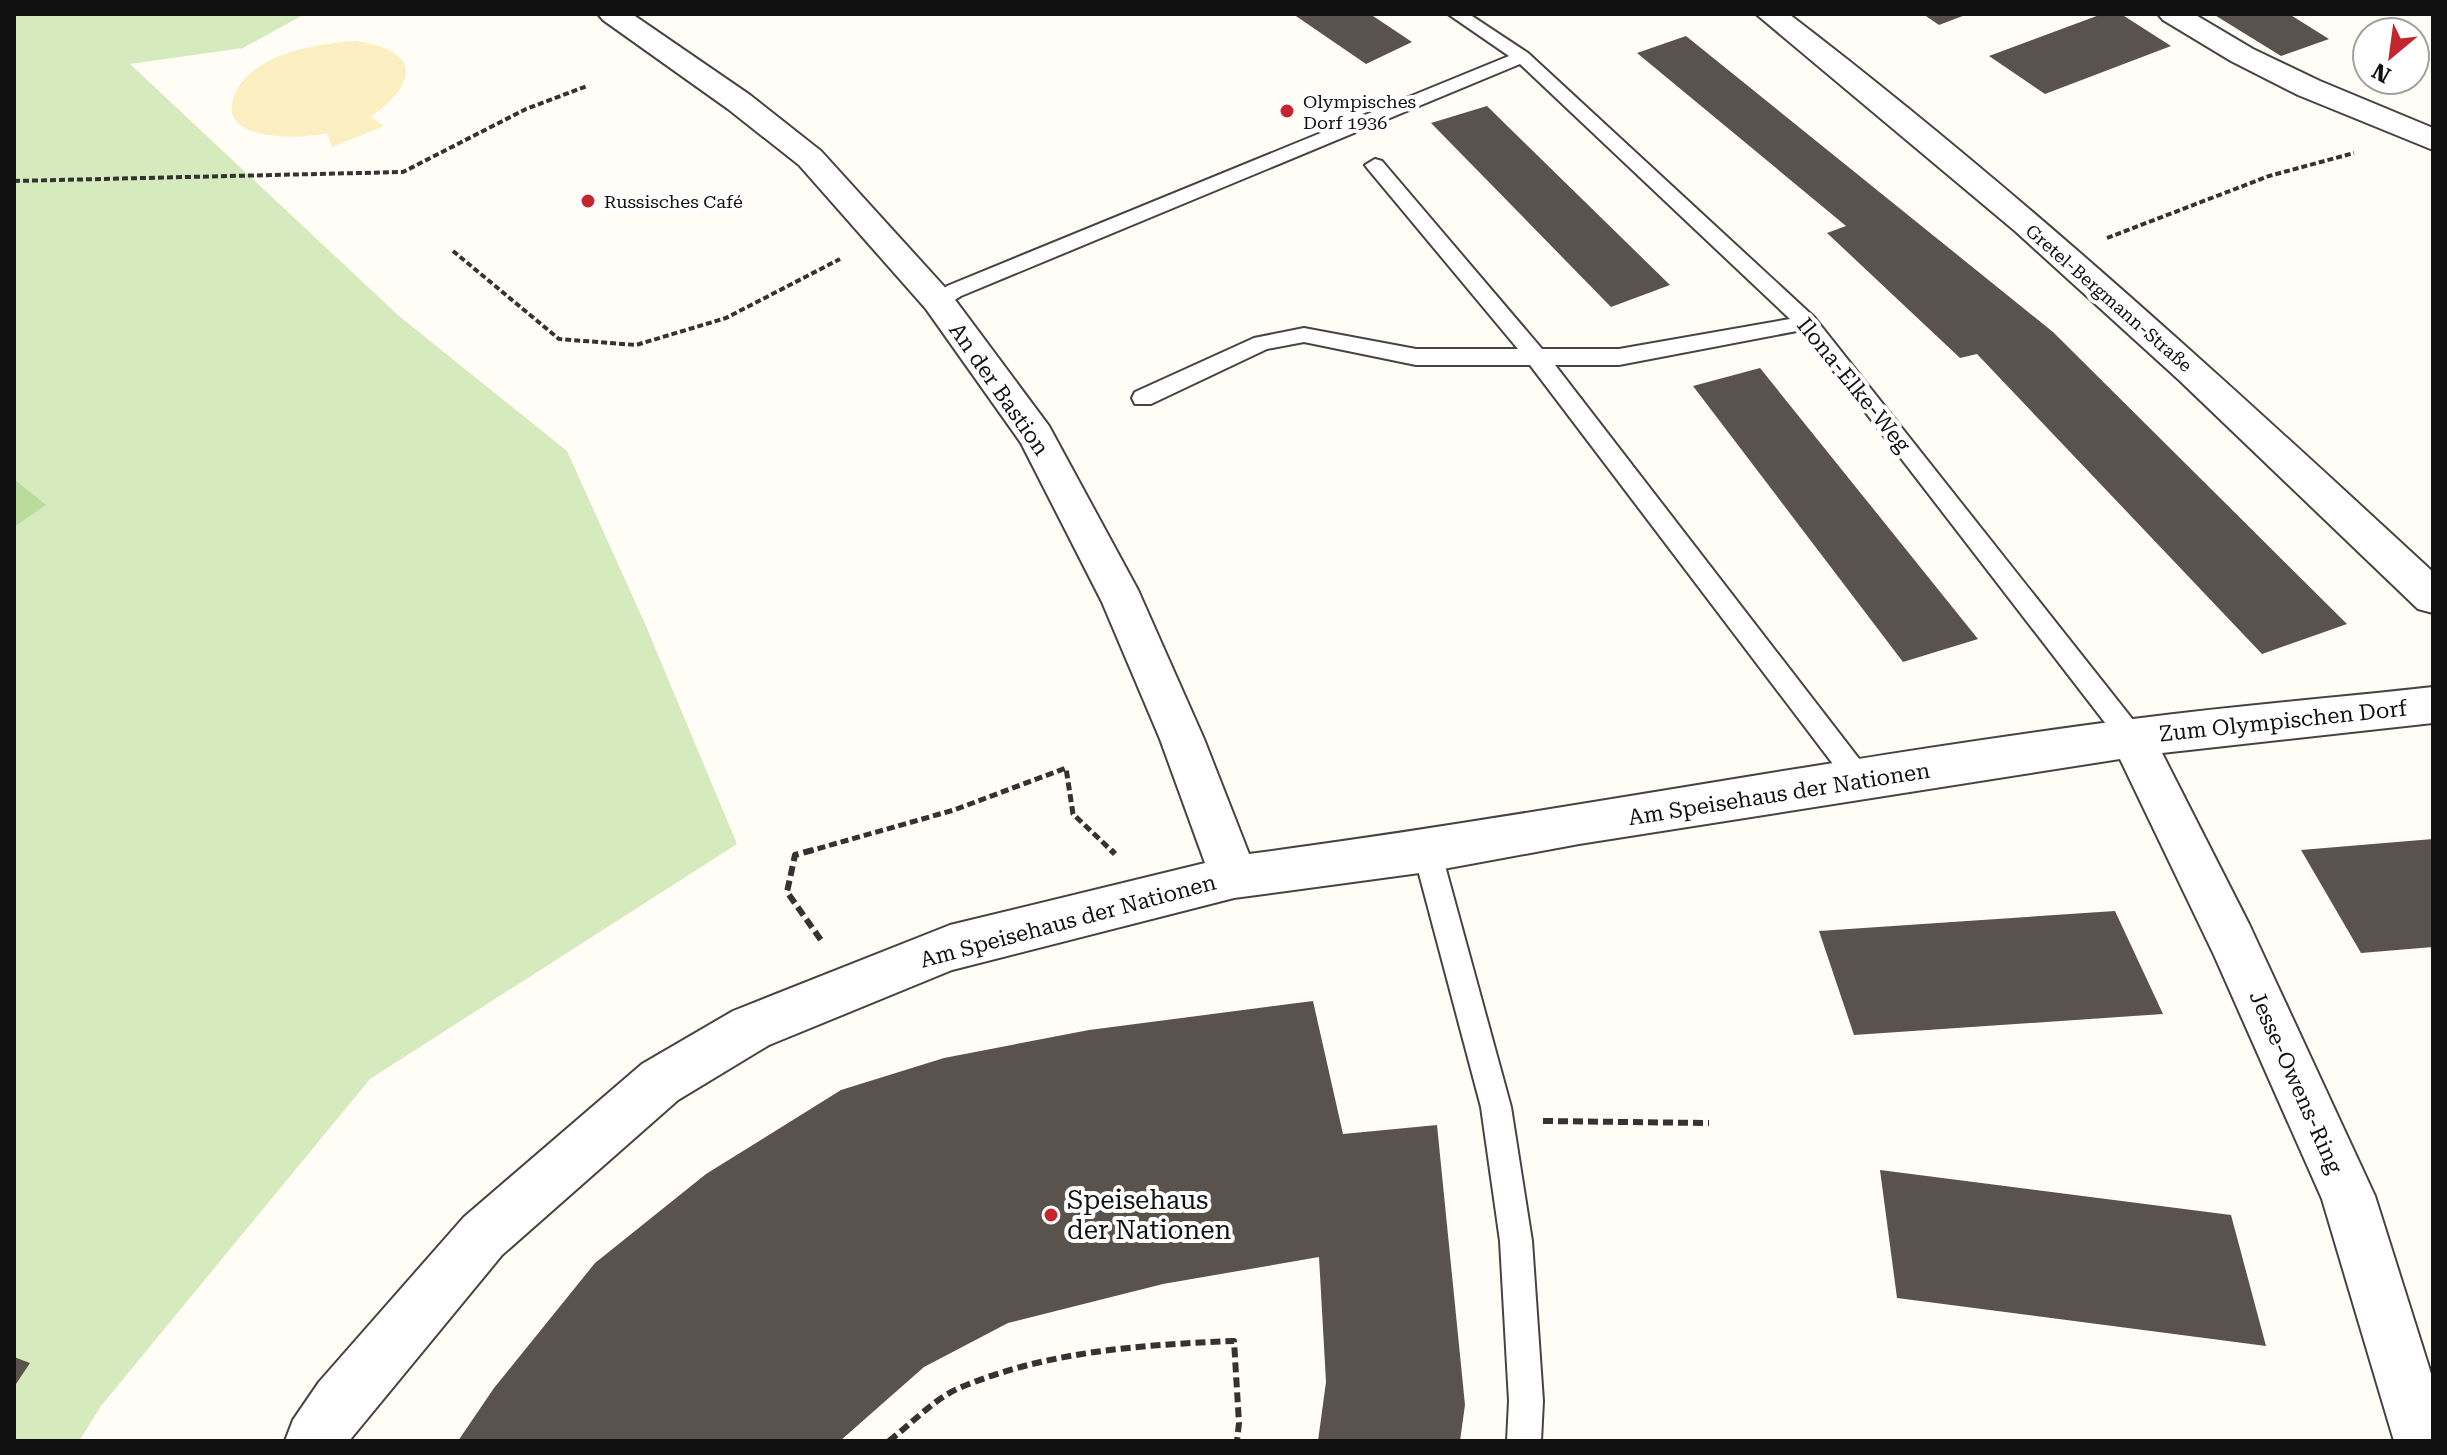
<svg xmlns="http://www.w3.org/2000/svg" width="2447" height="1455" viewBox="0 0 2447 1455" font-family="'Roboto Serif',serif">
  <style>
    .green { fill: #d5ebbd }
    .forest { fill: #b9dc9c }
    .sand { fill: #fbeec1 }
    .building { fill: #5a524d }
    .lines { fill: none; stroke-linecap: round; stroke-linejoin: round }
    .lane-casing { stroke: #444; stroke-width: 4 }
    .street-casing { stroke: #444; stroke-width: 4 }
    .path-far2 { stroke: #333; stroke-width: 4; stroke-dasharray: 6 3; stroke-linecap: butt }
    .path-far1 { stroke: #333; stroke-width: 5; stroke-dasharray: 8 4; stroke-linecap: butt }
    .path { stroke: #333; stroke-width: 6; stroke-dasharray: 10 5; stroke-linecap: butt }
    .lane { fill: #fff; fill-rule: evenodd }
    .street { fill: #fff; fill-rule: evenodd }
    .poi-dot { fill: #c4262e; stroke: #fff; stroke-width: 3 }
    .labels { text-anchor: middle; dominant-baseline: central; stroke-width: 8; stroke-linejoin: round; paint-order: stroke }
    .far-poi-label { font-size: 18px; fill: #111; stroke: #fff; text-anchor: start }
    .far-street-label { font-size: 18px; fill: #111; stroke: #fff }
    .street-label { font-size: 22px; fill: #111; stroke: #fff }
    .near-poi-label { font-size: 26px; fill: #111; stroke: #fff; text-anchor: start }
  </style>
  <rect width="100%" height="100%" fill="#fffdf5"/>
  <!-- green -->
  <polygon class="green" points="14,14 305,14 243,48 130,64 399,316 567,451 646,626 737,844 370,1079 101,1406 79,1441 14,1441 14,527 45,505 14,479"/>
  <!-- forest -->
  <polygon class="forest" points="14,479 46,505 14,527"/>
  <!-- sand -->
  <path class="sand" d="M357,41C422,52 418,82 371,117L384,126L332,147L327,133C300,140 211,142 236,92C254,53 320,43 357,41Z"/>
  <!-- building -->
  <g class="building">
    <polygon points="1293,14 1370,14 1412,42 1366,64"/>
    <polygon points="1923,14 1968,14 1939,25"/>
    <polygon points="2102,14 2121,14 2171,46 2045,94 1989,56"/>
    <polygon points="2213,14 2289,14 2329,39 2281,56"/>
    <polygon points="1686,36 2053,332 2347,624 2262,654 1977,354 1960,358 1827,233 1846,226 1637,53"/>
    <polygon points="1487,106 1670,285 1611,307 1431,123"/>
    <polygon points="1760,368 1978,639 1903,662 1693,386"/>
    <polygon points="2433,839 2433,947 2361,953 2301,850"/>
    <polygon points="2115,911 2163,1014 1854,1035 1819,931"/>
    <polygon points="1313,1001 1343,1134 1437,1125 1465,1405 1460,1441 1318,1441 1326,1382 1319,1257 1163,1284 1008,1323 924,1367 840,1441 458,1441 494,1388 595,1263 706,1174 841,1090 944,1058 1089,1030"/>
    <polygon points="1880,1170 2231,1215 2266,1346 1897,1298"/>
    <polygon points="14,1357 30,1363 14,1387"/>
  </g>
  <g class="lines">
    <!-- lane casing -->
    <g class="lane-casing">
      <g id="lane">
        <path d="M1448,14H1469L1528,53L1814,317L2141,730L2145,738L2141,746L2132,749L2123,746L1802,330L1619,365H1555L1870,773L1874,781L1870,789L1861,793L1852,789L1530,365H1416L1304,342L1267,349L1151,404H1135L1132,398L1135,392L1254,338L1304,328L1416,349H1518L1368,169L1365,165L1375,159L1382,161L1542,349H1619L1790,319L1520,64L961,296C951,302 943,309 931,306L928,301L947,286L1509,56Z"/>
        <polygon points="1427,839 1437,842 1441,851 1511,1107 1532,1241 1543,1401 1541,1441 1507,1441 1509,1401 1500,1241 1481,1107 1413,851 1417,842"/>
      </g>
    </g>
    <!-- street casing -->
    <g class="street-casing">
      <g id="street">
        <path d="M598,14H632L750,95L821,151L950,293L1049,426L1138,590L1204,739L1249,854C1544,815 1837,757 2133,719C2232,706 2333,698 2433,687V723L2162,753L2249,924L2375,1196L2433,1380V1441H2394L2322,1199L2214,955L2120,759L1579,844L1427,872L1234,898L952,970L769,1045L678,1100L502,1255L349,1441H285L293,1420L319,1382L464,1217L642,1064L733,1011L950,925L1205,863L1160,739L1102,602L1021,443L926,309L799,165L728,109L603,20Z"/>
        <path d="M1756,14H1789C2015,187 2224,379 2433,572V613L2418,609L2179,380L2015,231Z"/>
        <polygon points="2158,14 2194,14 2253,49 2320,81 2433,128 2433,150 2298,95 2231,61 2163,20"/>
      </g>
    </g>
    <!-- path-far2 -->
    <g class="path-far2">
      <polyline points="14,181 403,172 526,109 587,86"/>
      <polyline points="2107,238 2269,176 2354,153"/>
      <polyline points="453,251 559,339 636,345 726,318 840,259"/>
    </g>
    <!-- path-far1 -->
    <polyline class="path-far1" points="806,852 954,810 1066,768 1073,814 1113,852"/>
    <!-- path -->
    <g class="path">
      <polyline points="813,850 795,855 787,892 823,943"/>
      <polyline points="1111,850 1115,854"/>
      <polyline points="1543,1121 1709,1123"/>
      <path d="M889,1441C910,1425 933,1400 957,1389C1045,1351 1140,1345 1234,1341L1239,1423L1237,1441"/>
    </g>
    <!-- lane -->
    <use href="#lane" class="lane"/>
    <!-- street -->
    <use href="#street" class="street"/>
  </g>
  <!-- markers -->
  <g class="poi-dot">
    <circle cx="1287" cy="111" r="8"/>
    <circle cx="588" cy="201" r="8"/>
    <circle cx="1051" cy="1215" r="8"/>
  </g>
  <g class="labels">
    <!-- far-poi labels -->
    <g class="far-poi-label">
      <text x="1303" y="101">Olympisches<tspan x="1303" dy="21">Dorf 1936</tspan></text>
      <text x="604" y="201">Russisches Café</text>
    </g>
    <!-- far-street labels -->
    <g class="far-street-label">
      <text transform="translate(2109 298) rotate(41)">Gretel-Bergmann-Straße</text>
    </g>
    <!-- street labels -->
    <g class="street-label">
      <text transform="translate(1854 385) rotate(51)">Ilona-Elke-Weg</text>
      <text transform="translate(999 389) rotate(55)">An der Bastion</text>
      <text transform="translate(2283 721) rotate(-6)">Zum Olympischen Dorf</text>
      <text transform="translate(1779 794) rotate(-9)">Am Speisehaus der Nationen</text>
      <text transform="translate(1068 921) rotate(-15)">Am Speisehaus der Nationen</text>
      <text transform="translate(2296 1082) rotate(66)">Jesse-Owens-Ring</text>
    </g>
    <!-- near-poi labels -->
    <g class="near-poi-label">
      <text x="1067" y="1200">Speisehaus<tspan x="1067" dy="30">der Nationen</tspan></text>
    </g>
  </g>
  <!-- border -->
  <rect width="2447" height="1455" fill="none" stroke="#111111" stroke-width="32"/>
  <!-- north arrow -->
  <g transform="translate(2391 56) rotate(209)"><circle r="38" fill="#ffffff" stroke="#a0a0a0" stroke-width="2"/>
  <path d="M0-6L14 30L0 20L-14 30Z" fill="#c4262e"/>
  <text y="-12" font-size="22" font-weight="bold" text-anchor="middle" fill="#111111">N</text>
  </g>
</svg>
